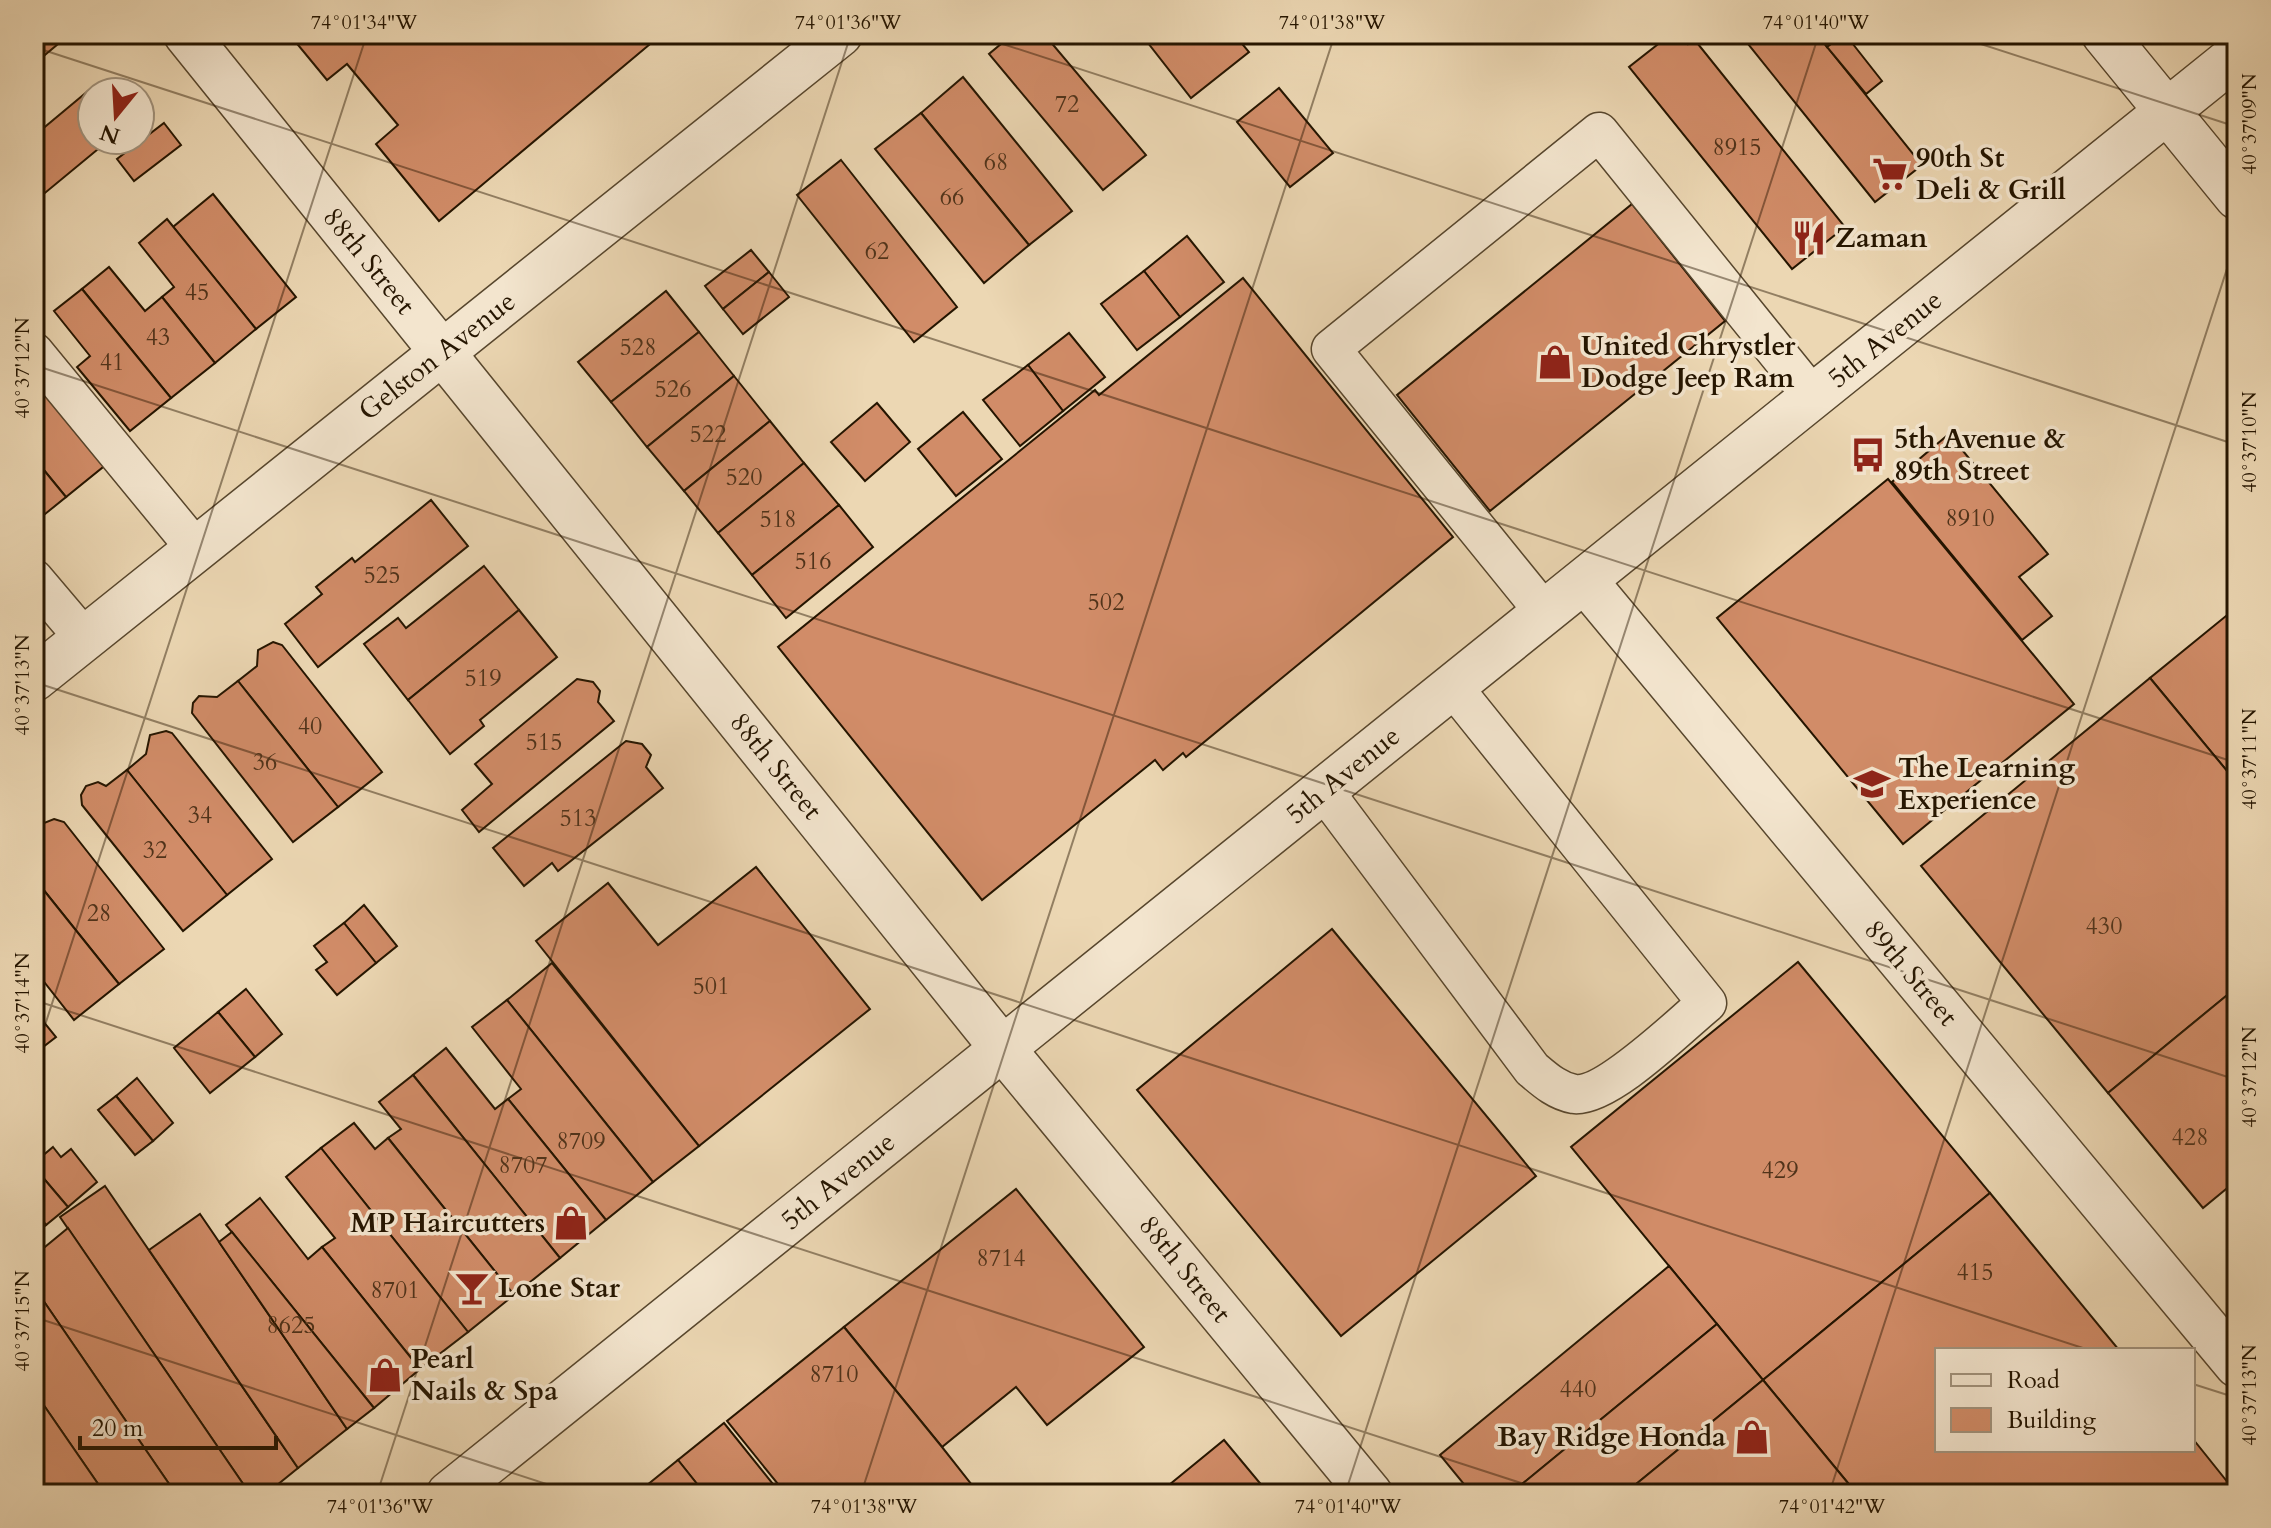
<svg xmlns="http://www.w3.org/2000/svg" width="2271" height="1528" viewBox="0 0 2271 1528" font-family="Cardo,serif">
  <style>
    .building { fill: #d18c68; stroke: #251500; stroke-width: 2 }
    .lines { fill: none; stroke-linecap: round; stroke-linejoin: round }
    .service-casing { stroke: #57462d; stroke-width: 41 }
    .minor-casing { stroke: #57462d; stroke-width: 47 }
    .tertiary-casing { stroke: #57462d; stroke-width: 47 }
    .service { stroke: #f3e5ce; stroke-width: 38 }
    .minor { stroke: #f3e5ce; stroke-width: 44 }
    .tertiary { stroke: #f3e5ce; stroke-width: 44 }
    .ticks { fill: none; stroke: #251500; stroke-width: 2; stroke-opacity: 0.45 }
    .labels { text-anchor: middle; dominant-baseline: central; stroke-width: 7; stroke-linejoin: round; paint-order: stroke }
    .number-label { font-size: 24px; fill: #50331a }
    .poi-label { font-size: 28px; font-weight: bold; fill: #251500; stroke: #f3e5ce; text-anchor: start }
    .street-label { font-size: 28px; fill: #251500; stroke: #f3e5ce }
    .neatline { fill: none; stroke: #251500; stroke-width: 3 }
    .ticks-label { font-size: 20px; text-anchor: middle; fill: #251500 }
  </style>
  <rect width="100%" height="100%" fill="#ecd7b3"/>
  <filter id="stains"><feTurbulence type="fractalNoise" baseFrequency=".0025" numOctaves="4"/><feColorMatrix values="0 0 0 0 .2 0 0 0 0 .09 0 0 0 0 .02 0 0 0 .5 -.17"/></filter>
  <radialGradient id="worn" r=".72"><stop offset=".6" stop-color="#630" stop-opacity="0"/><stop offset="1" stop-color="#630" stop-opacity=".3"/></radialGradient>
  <!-- building -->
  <g class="building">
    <polygon points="34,34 70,34 34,64"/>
    <polygon points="289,34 662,34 439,221 376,144 398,125 347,64 327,80"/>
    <polygon points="1013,34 1044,34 1146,155 1103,190 989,54"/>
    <polygon points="1141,34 1234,34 1249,52 1191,98"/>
    <polygon points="1671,34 1681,34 1688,44 1694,39 1845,227 1792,269 1629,67"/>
    <polygon points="1740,34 1817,34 1922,165 1875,202"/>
    <polygon points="1817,34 1843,34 1827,47"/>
    <polygon points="1845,34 1882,81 1866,94 1827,47"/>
    <polygon points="963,77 1072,211 1029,245 921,113"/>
    <polygon points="1279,88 1333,153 1290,187 1237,122"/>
    <polygon points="88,91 92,97 92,140 109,140 34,202 34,136"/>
    <polygon points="921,113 1029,245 984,283 875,149"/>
    <polygon points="164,123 181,145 134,181 117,159"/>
    <polygon points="841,160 957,307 914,342 797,195"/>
    <polygon points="213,194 296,297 256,329 173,227"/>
    <polygon points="1632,204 1725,321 1490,511 1397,395"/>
    <polygon points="167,219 256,329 215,363 162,297 174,287 139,243"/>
    <polygon points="1187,236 1224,282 1180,317 1144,271"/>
    <polygon points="751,250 769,272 723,309 705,286"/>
    <polygon points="109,267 145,311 162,297 215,363 171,398 82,289"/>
    <polygon points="1144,271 1180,317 1137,350 1101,304"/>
    <polygon points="769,272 789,297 743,334 723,309"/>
    <polygon points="1243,278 1453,537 1186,757 1183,753 1163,770 1155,760 982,900 778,647 1095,390 1099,395"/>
    <polygon points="82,289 171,398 130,431 77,367 90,356 54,311"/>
    <polygon points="666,291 699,332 611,402 578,362"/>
    <polygon points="699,332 734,376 647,447 611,402"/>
    <polygon points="1069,333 1105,377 1063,411 1028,365"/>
    <polygon points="1028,365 1063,411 1020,446 983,400"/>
    <polygon points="34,372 108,463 66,497 34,458"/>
    <polygon points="734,376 770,421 684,491 647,447"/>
    <polygon points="877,403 910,442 865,481 831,442"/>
    <polygon points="963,412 1002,459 956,496 918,449"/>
    <polygon points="770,421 804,463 718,533 684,491"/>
    <polygon points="1949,434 2048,554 2019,577 2052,616 2022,640 1892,482"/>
    <polygon points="34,458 66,497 34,523"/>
    <polygon points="804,463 839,505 752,575 718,533"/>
    <polygon points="1888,479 2074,704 1903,844 1717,618"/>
    <polygon points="431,500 468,546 318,667 285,624 322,594 316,587 352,558 355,562"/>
    <polygon points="839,505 873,547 786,618 752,575"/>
    <polygon points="484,566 519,610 408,700 364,644 398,618 406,628"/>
    <polygon points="2237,607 2237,783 2150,678"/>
    <polygon points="519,610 557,657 480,720 484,726 450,754 408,700"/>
    <polygon points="273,642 282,645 382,772 338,807 238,681 257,666 258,650"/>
    <polygon points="2150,678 2237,783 2237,987 2108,1093 1921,866"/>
    <polygon points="577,679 593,682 600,691 598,702 614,721 479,832 462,810 492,784 475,764"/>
    <polygon points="238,681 338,807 293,842 192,713 193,703 199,696 217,697"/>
    <polygon points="166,731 172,733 272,859 227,895 127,770 146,754 150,735"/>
    <polygon points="626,741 642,744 651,755 646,767 663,788 558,871 552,863 524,886 493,848"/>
    <polygon points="127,770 227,895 183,931 82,805 81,795 86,786 98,782 106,786"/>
    <polygon points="54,819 64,822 164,949 119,984 34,878 37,833 44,823"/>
    <polygon points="756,867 870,1009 699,1146 536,941 608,883 658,945"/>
    <polygon points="34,878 119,984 74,1020 34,969"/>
    <polygon points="364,905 397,946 376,963 344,923"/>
    <polygon points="344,923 376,963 337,995 316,970 327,962 314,946"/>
    <polygon points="1332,929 1536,1176 1341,1336 1137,1090"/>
    <polygon points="1798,962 1990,1193 1763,1380 1571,1147"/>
    <polygon points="552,963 699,1146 653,1182 507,1000"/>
    <polygon points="2237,987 2237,1180 2203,1208 2108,1093"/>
    <polygon points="246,989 282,1034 255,1057 218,1012"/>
    <polygon points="507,1000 653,1182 606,1220 508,1099 521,1089 472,1027"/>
    <polygon points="34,1010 56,1037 34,1054"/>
    <polygon points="218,1012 255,1057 210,1093 174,1048"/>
    <polygon points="446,1048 495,1109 508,1099 606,1220 560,1258 413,1075"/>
    <polygon points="413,1075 560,1258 514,1295 388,1138 401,1129 379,1102"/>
    <polygon points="137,1078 173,1123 153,1141 116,1096"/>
    <polygon points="116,1096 153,1141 135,1155 98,1110"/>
    <polygon points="354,1123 375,1149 388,1138 514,1295 468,1332 321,1148"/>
    <polygon points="53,1147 61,1157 71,1149 97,1182 68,1207 34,1167 34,1163"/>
    <polygon points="321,1148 468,1332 420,1369 322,1247 335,1238 286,1177"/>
    <polygon points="34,1167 68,1207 46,1225 34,1211"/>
    <polygon points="105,1186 298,1468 266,1494 250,1494 60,1217"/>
    <polygon points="1016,1189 1144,1347 1047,1425 1016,1387 942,1447 844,1327"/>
    <polygon points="1990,1193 2119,1350 1937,1350 1937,1450 2193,1450 2193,1439 2237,1494 1857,1494 1763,1380"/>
    <polygon points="260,1198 308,1259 322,1247 420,1369 374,1408 226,1225"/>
    <polygon points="34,1211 46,1225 34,1235"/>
    <polygon points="200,1214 347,1429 298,1468 149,1250"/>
    <polygon points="68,1228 250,1494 176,1494 34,1287 34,1256"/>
    <polygon points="232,1232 374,1408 347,1429 219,1242"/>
    <polygon points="1669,1266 1717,1324 1510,1494 1472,1494 1440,1455"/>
    <polygon points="34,1287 176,1494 105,1494 34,1391"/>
    <polygon points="1717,1324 1763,1380 1624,1494 1510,1494"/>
    <polygon points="844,1327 942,1447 979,1494 786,1494 727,1421"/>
    <polygon points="1763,1380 1857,1494 1624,1494"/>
    <polygon points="34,1391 105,1494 34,1494"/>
    <polygon points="724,1423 781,1494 705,1494 678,1460"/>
    <polygon points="1224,1440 1269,1494 1158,1494"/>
    <polygon points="678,1460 705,1494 636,1494"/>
  </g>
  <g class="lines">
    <!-- service casing -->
    <g class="service-casing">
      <g id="service">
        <polyline points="34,352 196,549"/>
        <polyline points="34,579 84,638"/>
        <polyline points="1545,613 1331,349 1599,132 1813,397"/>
        <path d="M1324,791L1532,1069C1545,1080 1557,1091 1574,1094C1607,1098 1680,1025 1707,1003L1453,687"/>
      </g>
    </g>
    <!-- minor casing -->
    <g class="minor-casing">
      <g id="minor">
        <polyline points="186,34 1003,1049 1370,1494"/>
        <polyline points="2104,34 2237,197"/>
        <polyline points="1585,581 2237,1365"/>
        <polyline points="34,679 840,34"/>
      </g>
    </g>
    <!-- tertiary casing -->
    <g class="tertiary-casing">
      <polyline id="tertiary" points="449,1494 2237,55"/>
    </g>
    <!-- service -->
    <use href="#service" class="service"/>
    <!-- minor -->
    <use href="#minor" class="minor"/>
    <!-- tertiary -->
    <use href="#tertiary" class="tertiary"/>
  </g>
  <!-- ticks -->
  <path class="ticks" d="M972,34L2237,445M1950,34L2237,127M34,47L2237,763M34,365L2237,1080M34,682L2089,1350M34,1000L1555,1494M34,1059L367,34M34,1317L577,1494M2193,1384L2237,1398M377,1494L851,34M861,1494L1335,34M1345,1494L1819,34M1829,1494L2237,238"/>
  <!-- icons -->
  <defs>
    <g id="supermarket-bare" transform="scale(2.76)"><path d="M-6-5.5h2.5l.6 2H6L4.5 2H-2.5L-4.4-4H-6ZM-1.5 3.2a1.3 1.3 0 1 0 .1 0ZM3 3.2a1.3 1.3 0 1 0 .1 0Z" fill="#8f2418" stroke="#f3e5ce" stroke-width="2.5" paint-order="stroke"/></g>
    <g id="restaurant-bare" transform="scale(2.76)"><path d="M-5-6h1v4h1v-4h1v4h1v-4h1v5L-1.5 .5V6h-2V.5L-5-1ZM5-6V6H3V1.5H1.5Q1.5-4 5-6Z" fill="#8f2418" stroke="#f3e5ce" stroke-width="2.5" paint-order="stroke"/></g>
    <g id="shop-bare" transform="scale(2.76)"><path d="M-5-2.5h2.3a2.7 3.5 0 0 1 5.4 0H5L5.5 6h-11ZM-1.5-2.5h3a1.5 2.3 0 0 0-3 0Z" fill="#8f2418" stroke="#f3e5ce" stroke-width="2.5" paint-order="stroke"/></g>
    <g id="bus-bare" transform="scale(2.76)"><path d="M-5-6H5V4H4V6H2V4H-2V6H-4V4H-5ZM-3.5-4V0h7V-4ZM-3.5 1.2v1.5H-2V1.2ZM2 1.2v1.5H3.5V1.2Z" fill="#8f2418" stroke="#f3e5ce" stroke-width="2.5" paint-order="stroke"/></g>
    <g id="school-bare" transform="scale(2.76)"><path d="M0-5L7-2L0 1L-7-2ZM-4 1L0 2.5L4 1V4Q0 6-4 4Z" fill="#8f2418" stroke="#f3e5ce" stroke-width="2.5" paint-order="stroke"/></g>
    <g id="bar-bare" transform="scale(2.76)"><path d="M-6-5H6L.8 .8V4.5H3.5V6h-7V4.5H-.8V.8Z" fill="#8f2418" stroke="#f3e5ce" stroke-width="2.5" paint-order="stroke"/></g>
  </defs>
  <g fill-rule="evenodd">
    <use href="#supermarket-bare" x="1890" y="174"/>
    <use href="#restaurant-bare" x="1809" y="238"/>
    <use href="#shop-bare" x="1555" y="362"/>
    <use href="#bus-bare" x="1868" y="455"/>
    <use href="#school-bare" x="1872" y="784"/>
    <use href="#shop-bare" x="571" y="1223"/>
    <use href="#bar-bare" x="472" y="1288"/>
    <use href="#shop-bare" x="385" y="1375"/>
    <use href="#shop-bare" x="1752" y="1437"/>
  </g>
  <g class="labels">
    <!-- number labels -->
    <g class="number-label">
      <text x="1067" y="104">72</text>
      <text x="1737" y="147">8915</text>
      <text x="996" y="162">68</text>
      <text x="952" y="197">66</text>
      <text x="877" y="251">62</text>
      <text x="197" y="292">45</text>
      <text x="158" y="337">43</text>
      <text x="638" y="347">528</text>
      <text x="112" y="362">41</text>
      <text x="673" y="389">526</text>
      <text x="708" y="434">522</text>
      <text x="744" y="477">520</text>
      <text x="1970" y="518">8910</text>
      <text x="778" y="519">518</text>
      <text x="813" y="561">516</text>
      <text x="382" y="575">525</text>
      <text x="1106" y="602">502</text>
      <text x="483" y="678">519</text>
      <text x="310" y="726">40</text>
      <text x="544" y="742">515</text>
      <text x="265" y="762">36</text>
      <text x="200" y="815">34</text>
      <text x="578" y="818">513</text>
      <text x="155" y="850">32</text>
      <text x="99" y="913">28</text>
      <text x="2104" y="926">430</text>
      <text x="711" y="986">501</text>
      <text x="2190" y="1137">428</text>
      <text x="581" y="1141">8709</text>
      <text x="523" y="1165">8707</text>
      <text x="1780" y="1170">429</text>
      <text x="1001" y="1258">8714</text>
      <text x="1975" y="1272">415</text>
      <text x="395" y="1290">8701</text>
      <text x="291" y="1325">8625</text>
      <text x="834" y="1374">8710</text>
      <text x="1578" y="1389">440</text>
    </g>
    <!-- poi labels -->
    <g class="poi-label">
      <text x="1916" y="158">90th St<tspan x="1916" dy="32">Deli &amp; Grill</tspan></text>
      <text x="1835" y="238">Zaman</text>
      <text x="1581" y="346">United Chrystler<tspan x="1581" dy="32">Dodge Jeep Ram</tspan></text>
      <text x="1894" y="439">5th Avenue &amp;<tspan x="1894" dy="32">89th Street</tspan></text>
      <text x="1898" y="768">The Learning<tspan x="1898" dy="32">Experience</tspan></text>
      <text x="545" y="1223" text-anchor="end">MP Haircutters</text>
      <text x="498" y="1288">Lone Star</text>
      <text x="411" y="1359">Pearl<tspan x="411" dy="32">Nails &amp; Spa</tspan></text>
      <text x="1726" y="1437" text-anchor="end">Bay Ridge Honda</text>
    </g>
    <!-- street labels -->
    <g class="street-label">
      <text transform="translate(369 261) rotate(51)">88th Street</text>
      <text transform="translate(1885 339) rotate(-39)">5th Avenue</text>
      <text transform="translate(437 356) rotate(-38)">Gelston Avenue</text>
      <text transform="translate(776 766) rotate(51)">88th Street</text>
      <text transform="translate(1343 775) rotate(-39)">5th Avenue</text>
      <text transform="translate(1911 973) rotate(50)">89th Street</text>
      <text transform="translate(838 1181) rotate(-39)">5th Avenue</text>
      <text transform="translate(1185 1269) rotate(51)">88th Street</text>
    </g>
  </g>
  <!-- margin -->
  <rect width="2271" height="1528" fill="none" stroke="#ecd7b3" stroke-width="88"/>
  <!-- legend -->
  <rect x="1935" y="1348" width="260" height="104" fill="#f3e5ce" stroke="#a1927c" stroke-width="2"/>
  <rect x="1951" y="1374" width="40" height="12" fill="#f3e5ce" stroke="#a1927c" stroke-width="2"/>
  <text x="2007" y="1388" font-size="24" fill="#251500">Road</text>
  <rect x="1951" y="1408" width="40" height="24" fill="#d18c68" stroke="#a1927c" stroke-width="2"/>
  <text x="2007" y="1428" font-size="24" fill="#251500">Building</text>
  <!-- north arrow -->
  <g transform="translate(116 116) rotate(198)"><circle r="38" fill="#f3e5ce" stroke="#a1927c" stroke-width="2"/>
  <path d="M0-6L14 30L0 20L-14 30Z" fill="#8f2418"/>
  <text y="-12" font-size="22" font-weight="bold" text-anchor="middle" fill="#251500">N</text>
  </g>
  <!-- scale -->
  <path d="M80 1436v12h196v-12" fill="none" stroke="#251500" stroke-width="4"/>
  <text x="92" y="1436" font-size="24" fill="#251500" stroke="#f3e5ce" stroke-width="6" paint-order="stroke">20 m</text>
  <rect x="44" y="44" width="2183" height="1440" class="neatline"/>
  <g class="ticks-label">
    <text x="364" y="29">74°01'34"W</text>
    <text x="848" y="29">74°01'36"W</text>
    <text x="1332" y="29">74°01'38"W</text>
    <text x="1816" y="29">74°01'40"W</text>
    <text transform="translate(2249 124) rotate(-90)" y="7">40°37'09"N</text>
    <text transform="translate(22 368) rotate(-90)" y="7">40°37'12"N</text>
    <text transform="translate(2249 442) rotate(-90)" y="7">40°37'10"N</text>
    <text transform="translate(22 685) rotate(-90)" y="7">40°37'13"N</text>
    <text transform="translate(2249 759) rotate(-90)" y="7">40°37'11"N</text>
    <text transform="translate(22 1003) rotate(-90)" y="7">40°37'14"N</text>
    <text transform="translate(2249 1077) rotate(-90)" y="7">40°37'12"N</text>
    <text transform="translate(22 1321) rotate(-90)" y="7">40°37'15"N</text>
    <text transform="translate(2249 1395) rotate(-90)" y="7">40°37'13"N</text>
    <text x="380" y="1513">74°01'36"W</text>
    <text x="864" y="1513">74°01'38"W</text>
    <text x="1348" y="1513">74°01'40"W</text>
    <text x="1832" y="1513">74°01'42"W</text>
  </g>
  <rect width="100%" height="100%" filter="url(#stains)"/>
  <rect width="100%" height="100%" fill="url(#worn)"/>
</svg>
